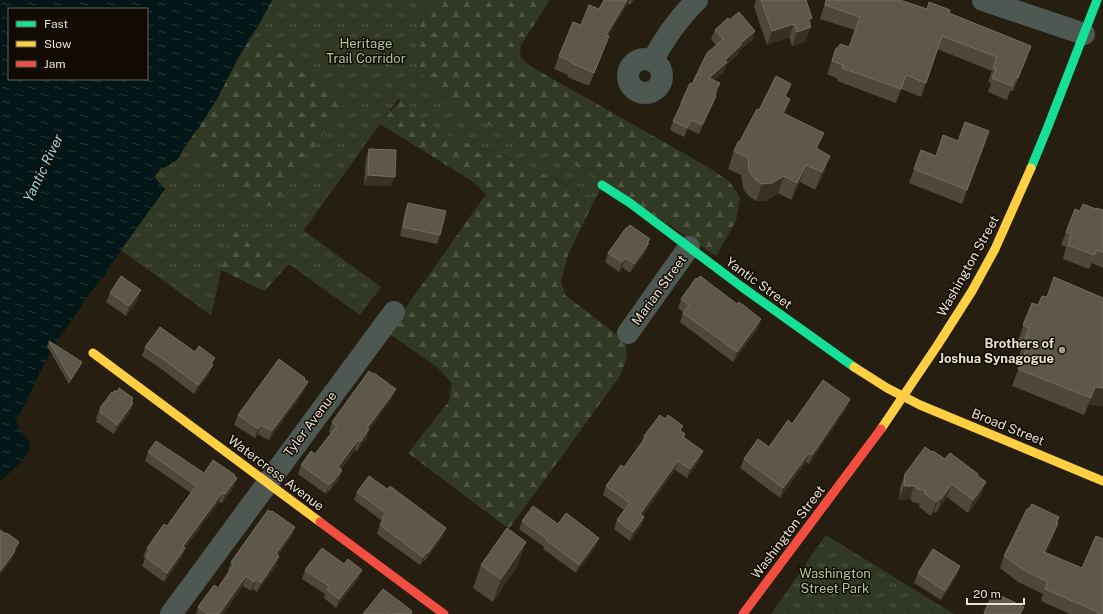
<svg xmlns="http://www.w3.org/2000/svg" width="1103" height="614" viewBox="0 0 1103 614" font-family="'Public Sans',sans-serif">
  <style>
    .forest { fill: url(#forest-firs) }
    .park { fill: url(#park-tufts) }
    .water { fill: url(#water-ripples); fill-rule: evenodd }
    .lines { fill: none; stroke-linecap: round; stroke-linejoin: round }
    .street { stroke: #4e5852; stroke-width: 22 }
    .fast { stroke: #16e098; stroke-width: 9 }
    .slow { stroke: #ffcf43; stroke-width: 9 }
    .jam { stroke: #f24e42; stroke-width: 9 }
    .wall { fill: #4e483c }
    .shaded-wall { fill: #373024 }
    .building { fill: #5e584c; stroke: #746e61 }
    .poi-dot { fill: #a59d8e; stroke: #110b03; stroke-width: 1.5 }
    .labels { text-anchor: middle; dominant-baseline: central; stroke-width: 3; stroke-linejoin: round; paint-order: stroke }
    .park-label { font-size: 13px; fill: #b0c995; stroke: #110b03 }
    .street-label { font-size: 13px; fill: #e9e1d2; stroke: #110b03 }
    .poi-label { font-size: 13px; font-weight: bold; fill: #e9e1d2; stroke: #110b03; text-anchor: end }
    .water-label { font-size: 14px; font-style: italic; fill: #90dbe4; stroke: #110b03 }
  </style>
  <defs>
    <pattern id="forest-firs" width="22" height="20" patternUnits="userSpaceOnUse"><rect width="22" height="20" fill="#313924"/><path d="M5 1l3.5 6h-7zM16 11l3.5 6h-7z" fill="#4f5543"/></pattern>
    <pattern id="park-tufts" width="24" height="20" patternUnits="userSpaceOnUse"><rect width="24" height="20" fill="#313924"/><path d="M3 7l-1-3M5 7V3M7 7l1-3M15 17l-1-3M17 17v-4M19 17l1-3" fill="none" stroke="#4f5543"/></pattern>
    <pattern id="water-ripples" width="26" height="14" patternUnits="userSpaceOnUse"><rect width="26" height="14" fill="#031718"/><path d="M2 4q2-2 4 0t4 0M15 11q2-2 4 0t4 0" fill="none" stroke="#283839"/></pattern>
  </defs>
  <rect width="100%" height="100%" fill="#261e10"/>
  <!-- forest -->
  <g class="forest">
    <polygon points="272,0 400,0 388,38 398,99 384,119 400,101 422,119 452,137 521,163 595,199 568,255 561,281 565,295 611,330 626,344 627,358 620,376 509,529 408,453 449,401 452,383 438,368 387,332 407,306 486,194 472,181 380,124 303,231 368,296 356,312 289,264 264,291 221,270 211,315 121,250 186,146 217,99 237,61"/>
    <path d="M430,0H550L521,45L520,56L530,66L708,167L730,182L740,198L736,221L716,256L592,174L454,110C448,105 440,100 435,94C409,68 414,29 430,0Z"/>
  </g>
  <!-- park -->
  <g class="park">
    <path d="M272,0H389L398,4L400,0H430C403,47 418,97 470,116L592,174L605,181L595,199C566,184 537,170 507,157C487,149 466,144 447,135C428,125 413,113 398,99L303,230L381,287L360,315L232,223L211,315L121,250L165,189L154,177L162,166L164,168L178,159L186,146L271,207L347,101L253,33Z"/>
    <polygon points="826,535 954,614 771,614"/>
  </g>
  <!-- water -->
  <path class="water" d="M0,0H272L260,23L240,54L217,99L198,129L194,133L184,148L178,159L164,168L162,167L154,177L165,189L111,264L107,272L85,299L79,310L54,345L36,380L26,403L16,420C17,425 20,430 23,434C25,436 28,439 29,442C35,454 8,474 0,481ZM9,9H147V79H9Z"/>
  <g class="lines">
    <!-- street -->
    <g class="street">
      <polyline points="983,0 1084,34"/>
      <circle cx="645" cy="76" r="17"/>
      <path d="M652,61C665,38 678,18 697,0"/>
      <polyline points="628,333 689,247"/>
      <polyline points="171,614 394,312"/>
    </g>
    <!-- fast -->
    <g class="fast">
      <polyline points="1031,168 1047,129 1097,0"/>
      <polyline points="602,185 630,203 742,287 854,367"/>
    </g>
    <!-- slow -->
    <g class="slow">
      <polyline points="93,353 320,522"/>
      <polyline points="854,367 887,388 920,405 1103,481"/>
      <polyline points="881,429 937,346 972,291 995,249 1031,168"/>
    </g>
    <!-- jam -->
    <g class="jam">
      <polyline points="320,522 444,614"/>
      <polyline points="743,614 881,429"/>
    </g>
  </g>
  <!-- wall -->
  <g class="wall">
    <polygon points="604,0 634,0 630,5 628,3 608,36 609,36 604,49 589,86 567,77 568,75 554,69 559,56 599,9"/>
    <polygon points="756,0 806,0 812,18 810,25 806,41 792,46 789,37 767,45 754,7"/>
    <polygon points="826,0 900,0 926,9 949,13 1026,59 1013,91 1010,91 1007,100 988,92 991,83 988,82 992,71 937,49 921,97 901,89 896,103 837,81 838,79 827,74 836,48 849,47 855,30 820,19"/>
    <polygon points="729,20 755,31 752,40 739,51 738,54 726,65 724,72 714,80 717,93 712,106 699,134 688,129 684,137 670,130 673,121 681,103 716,45 711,39 715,30"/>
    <polygon points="786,97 785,114 818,149 824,173 815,190 800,182 791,200 778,193 766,201 756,201 750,197 745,192 743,187 741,175 728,169 734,151 759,110"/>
    <polygon points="989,131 962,204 909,183 921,150 936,156 958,141"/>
    <polygon points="369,149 391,186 364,185 366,158"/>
    <polygon points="408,203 440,235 437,244 400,236 405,212"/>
    <polygon points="1075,209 1080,211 1096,209 1103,210 1103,268 1092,263 1089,269 1063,259 1066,247 1061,245"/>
    <polygon points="650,239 645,253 630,273 622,267 619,272 605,262 608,253"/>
    <polygon points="110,293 138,300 126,316 106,302"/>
    <polygon points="681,299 758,328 733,362 680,322 683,312 678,308"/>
    <polygon points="1032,303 1103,406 1089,404 1084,415 1012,386 1023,357 1019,355 1023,345 1017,343"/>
    <polygon points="49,341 82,362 80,367 69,384 47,346"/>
    <polygon points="145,347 212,364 209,374 194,394 160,368 142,356"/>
    <polygon points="304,379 304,391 269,440 265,438 264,438 258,434 255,438 234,425 238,415"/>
    <polygon points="117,392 133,398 132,402 133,403 130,412 114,434 96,422 97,419 96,418 100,408 113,393"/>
    <polygon points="392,398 369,430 366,439 357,451 355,450 341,469 342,470 339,479 329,492 328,491 326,494 298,474 301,465 315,454 331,433 329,432 332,422"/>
    <polygon points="850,399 846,409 809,464 806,462 780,498 740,468 744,459 769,447 792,424"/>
    <polygon points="681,431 685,434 684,437 703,451 700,460 687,478 675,470 642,516 644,517 641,526 630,541 614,529 617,520 624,510 603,495 606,486 624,467 642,441 644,436"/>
    <polygon points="148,452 204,473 234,477 234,487 222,503 219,502 185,548 182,557 164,582 142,566 145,558 143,557 147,548 167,526 191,493 145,461"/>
    <polygon points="945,459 977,475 981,496 968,513 947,497 936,513 934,512 931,516 919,507 920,504 913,502 910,499 899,500 900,488 905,474"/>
    <polygon points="387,489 446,528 443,536 425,561 424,560 420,565 377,534 381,520 354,500 357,492"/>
    <polygon points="1059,517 1054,535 1046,552 1103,614 1070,614 1041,601 1043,594 1018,582 1000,568 1004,556"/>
    <polygon points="522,521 558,524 596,546 576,573 543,549 544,547 519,529"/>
    <polygon points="295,527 291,537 278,555 279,556 276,566 257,592 253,589 251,591 243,586 223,614 196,614 198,607 218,588 229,572 228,571 231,562"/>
    <polygon points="481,565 518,565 493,602 473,588"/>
    <polygon points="960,566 957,575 941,600 914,583 918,573"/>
    <polygon points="305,570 359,578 336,608 324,598 325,594 302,579"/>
  </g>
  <!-- shaded-wall -->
  <g class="shaded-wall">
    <polygon points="627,0 629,0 628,3 601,48 606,35"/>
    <polygon points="632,0 634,0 630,5"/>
    <polygon points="812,18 809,28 811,27 806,41 792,46 797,32 808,19"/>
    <polygon points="794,24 789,37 767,45 772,31"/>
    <polygon points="755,31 752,40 739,51 738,54 726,65 724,72 706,87 709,78 725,60 741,43"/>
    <polygon points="609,36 604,49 589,86 594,73"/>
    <polygon points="791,84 785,101 785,96"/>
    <polygon points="716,96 712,106 699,134 702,125"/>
    <polygon points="790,99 784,116 783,113"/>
    <polygon points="691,120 688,129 684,137 687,128"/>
    <polygon points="824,133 817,151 816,148"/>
    <polygon points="830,156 824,173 815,190 822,172"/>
    <polygon points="806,165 800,182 791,200 797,183"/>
    <polygon points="368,175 395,177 391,186 364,185"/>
    <polygon points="784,176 778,193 766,201 756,201 762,184"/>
    <polygon points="650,239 645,253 630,273 634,264"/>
    <polygon points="626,258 622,267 619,272 622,262"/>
    <polygon points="141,290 138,300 126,316 129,306"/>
    <polygon points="761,319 758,328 733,362 737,352"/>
    <polygon points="215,358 209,374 194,394 198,385 211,363"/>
    <polygon points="82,362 80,367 69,384 71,379"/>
    <polygon points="308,382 304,391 269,440 272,431"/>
    <polygon points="1095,387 1103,388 1103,406 1089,404 1084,415"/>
    <polygon points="396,389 392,398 369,430 366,439 357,451 360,442 367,428"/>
    <polygon points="133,398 131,406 133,403 130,412 114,434 117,425"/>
    <polygon points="850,399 846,409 809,464 812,455"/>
    <polygon points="261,425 258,434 255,438 258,429"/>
    <polygon points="358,440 355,450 335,476 338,467"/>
    <polygon points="703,451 700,460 687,478 690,469"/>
    <polygon points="809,453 806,462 780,498 783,488"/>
    <polygon points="678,461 675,470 637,523 640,514"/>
    <polygon points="342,470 339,479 329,492 333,482"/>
    <polygon points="237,478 234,487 222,503 225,494"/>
    <polygon points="331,481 328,491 326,494 329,485"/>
    <polygon points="986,482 981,496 968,513 973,500"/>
    <polygon points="952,484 947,497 936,513 941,499"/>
    <polygon points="904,486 914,486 910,499 899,500"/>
    <polygon points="222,493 219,502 185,548 182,557 164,582 167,573 183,546"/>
    <polygon points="939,498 934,512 931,516 936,502"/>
    <polygon points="644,517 641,526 630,541 633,532"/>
    <polygon points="1058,523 1054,535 1040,564 1044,552"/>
    <polygon points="295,527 291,537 272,563 276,554"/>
    <polygon points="446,528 443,536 425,561 428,553"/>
    <polygon points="599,538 596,546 576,573 579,565"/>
    <polygon points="19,542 12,560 0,575 0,571 14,550"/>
    <polygon points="526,542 518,565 493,602 501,579"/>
    <polygon points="427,551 424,560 420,565 423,557"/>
    <polygon points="279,556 276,566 257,592 261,583"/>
    <polygon points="960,566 957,575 941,600 945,591"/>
    <polygon points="362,570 359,578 336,608 339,599"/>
    <polygon points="246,576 243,586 223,614 219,614"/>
    <polygon points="256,579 253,589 251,591 254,582"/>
  </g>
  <!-- building -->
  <g class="building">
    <polygon points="604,0 627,0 606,35 609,36 594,73 572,63 572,62 559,56 573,22 581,25 589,5 599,9"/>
    <polygon points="761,0 806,0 812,18 808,19 811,27 797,32 794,24 772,31"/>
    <polygon points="826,0 900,0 927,9 929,2 950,10 949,13 1031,46 1018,78 1015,77 1012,86 992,78 996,69 993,68 997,57 942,36 926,83 906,75 901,89 842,68 843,65 832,61 836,48 838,48 840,44 849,47 860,17 825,5"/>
    <polygon points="739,12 755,31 741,43 741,45 725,60 727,62 709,78 720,83 714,95 716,96 702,125 691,120 687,128 673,121 682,103 681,103 690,83 692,84 707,53 723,39 715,30 728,18 729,20"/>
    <polygon points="776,76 791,84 785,96 790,99 783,113 824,133 816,148 830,156 822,172 806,165 797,183 784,176 772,183 762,184 756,180 751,174 749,170 748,158 734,151 738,142 740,141 757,109 759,110"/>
    <polygon points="965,122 989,131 967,190 914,169 921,150 936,156 943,135 958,141"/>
    <polygon points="369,149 396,150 395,177 368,175"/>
    <polygon points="408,203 446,211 440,235 403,227"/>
    <polygon points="1083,204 1096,209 1096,208 1103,210 1103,252 1097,250 1094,255 1068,245 1071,234 1066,232 1075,209 1080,211"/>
    <polygon points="630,225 650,239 647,242 649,243 634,264 626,258 622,262 608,253 626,228 627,228"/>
    <polygon points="121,276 141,290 129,306 110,293"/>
    <polygon points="700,276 737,304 739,302 761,319 737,352 683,313 689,305 681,299 696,278 698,279"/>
    <polygon points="1054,277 1103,298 1103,388 1095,387 1091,398 1018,369 1030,340 1025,338 1029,328 1023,325 1032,303 1038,305 1042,296 1047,297"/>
    <polygon points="160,327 195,352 199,346 215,358 211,363 213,365 198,385 163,359 145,347"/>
    <polygon points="49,341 82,362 71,379"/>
    <polygon points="279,359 305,378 304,379 308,382 272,431 268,428 268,429 261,425 258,429 238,415"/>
    <polygon points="369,371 373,374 374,373 396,389 367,428 369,429 360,442 358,440 338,467 342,470 333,482 331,481 329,485 301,465 311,451 315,454 337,426 332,422"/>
    <polygon points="823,380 850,399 812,455 809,453 783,488 744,459 758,439 769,447 788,420 792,424"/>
    <polygon points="119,388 133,398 131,402 133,403 117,425 100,412 101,410 100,408 112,392 113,393 115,390 117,392"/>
    <polygon points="660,415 665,419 668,415 683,426 680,430 685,434 683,437 703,451 690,469 678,461 640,514 644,517 633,532 617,520 630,503 606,486 621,465 624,467 646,437 644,436"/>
    <polygon points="156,441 204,473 213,460 235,475 234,476 237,478 225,494 222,493 183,546 185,548 167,573 146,557 150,550 147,548 164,524 167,526 196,486 148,452"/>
    <polygon points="925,447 932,452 933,451 945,459 950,453 978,474 977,475 986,482 973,500 952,484 941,499 939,498 936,502 924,493 926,491 918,489 914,486 904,486 905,474"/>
    <polygon points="369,476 387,489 390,486 446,528 428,553 427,551 423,557 380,525 384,520 382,518 386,513 357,492"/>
    <polygon points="1032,504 1059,517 1056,523 1058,523 1044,552 1082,568 1096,536 1103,539 1103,614 1098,614 1098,612 1045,589 1048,582 1022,569 1004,556 1027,509 1029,509"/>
    <polygon points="533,506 558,524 566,513 599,538 579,565 546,540 547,539 522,521"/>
    <polygon points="268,510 271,512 272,511 295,527 276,554 279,556 261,583 256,579 254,582 246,576 219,614 208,614 198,607 214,585 218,588 234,564 231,562"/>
    <polygon points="507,528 526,542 501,579 481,565"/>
    <polygon points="0,530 6,534 7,533 19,542 14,550 15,551 0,571"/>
    <polygon points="322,548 344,564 348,559 362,570 339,599 327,590 329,586 305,570"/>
    <polygon points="933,549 960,566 945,591 918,573"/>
    <polygon points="383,589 412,611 411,614 385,613 385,614 363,614"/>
    <polygon points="992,595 998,597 999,595 1024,607 1020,614 986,614 984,613"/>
  </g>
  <!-- markers -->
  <circle class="poi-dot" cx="1062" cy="350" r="4"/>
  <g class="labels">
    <!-- park labels -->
    <g class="park-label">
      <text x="366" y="43">Heritage<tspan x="366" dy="15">Trail Corridor</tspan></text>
      <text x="835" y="573">Washington<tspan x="835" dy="15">Street Park</tspan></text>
    </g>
    <!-- street labels -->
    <g class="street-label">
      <text transform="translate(968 266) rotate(-61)">Washington Street</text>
      <text transform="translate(759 283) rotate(36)">Yantic Street</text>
      <text transform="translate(659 290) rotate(-54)">Marian Street</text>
      <text transform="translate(310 424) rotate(-53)">Tyler Avenue</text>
      <text transform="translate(1008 427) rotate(22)">Broad Street</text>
      <text transform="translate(276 473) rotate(37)">Watercress Avenue</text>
      <text transform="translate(788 532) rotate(-53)">Washington Street</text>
    </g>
    <!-- poi labels -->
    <g class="poi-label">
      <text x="1054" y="343">Brothers of<tspan x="1054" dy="15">Joshua Synagogue</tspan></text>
    </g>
    <!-- water labels -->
    <g class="water-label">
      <text transform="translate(43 168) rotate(-64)">Yantic River</text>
    </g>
  </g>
  <!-- legend -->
  <rect x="8" y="8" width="140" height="72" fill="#110b03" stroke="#676156"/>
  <rect x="16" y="21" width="20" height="6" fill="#16e098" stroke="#676156"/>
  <text x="44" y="28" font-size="12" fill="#e9e1d2">Fast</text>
  <rect x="16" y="41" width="20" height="6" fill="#ffcf43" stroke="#676156"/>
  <text x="44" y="48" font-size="12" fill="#e9e1d2">Slow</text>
  <rect x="16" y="61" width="20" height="6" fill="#f24e42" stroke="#676156"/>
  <text x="44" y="68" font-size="12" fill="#e9e1d2">Jam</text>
  <!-- scale -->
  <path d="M967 598v6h57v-6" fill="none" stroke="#e9e1d2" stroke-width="2"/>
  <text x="973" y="598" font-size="12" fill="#e9e1d2" stroke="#110b03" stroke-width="3" paint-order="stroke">20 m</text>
</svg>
